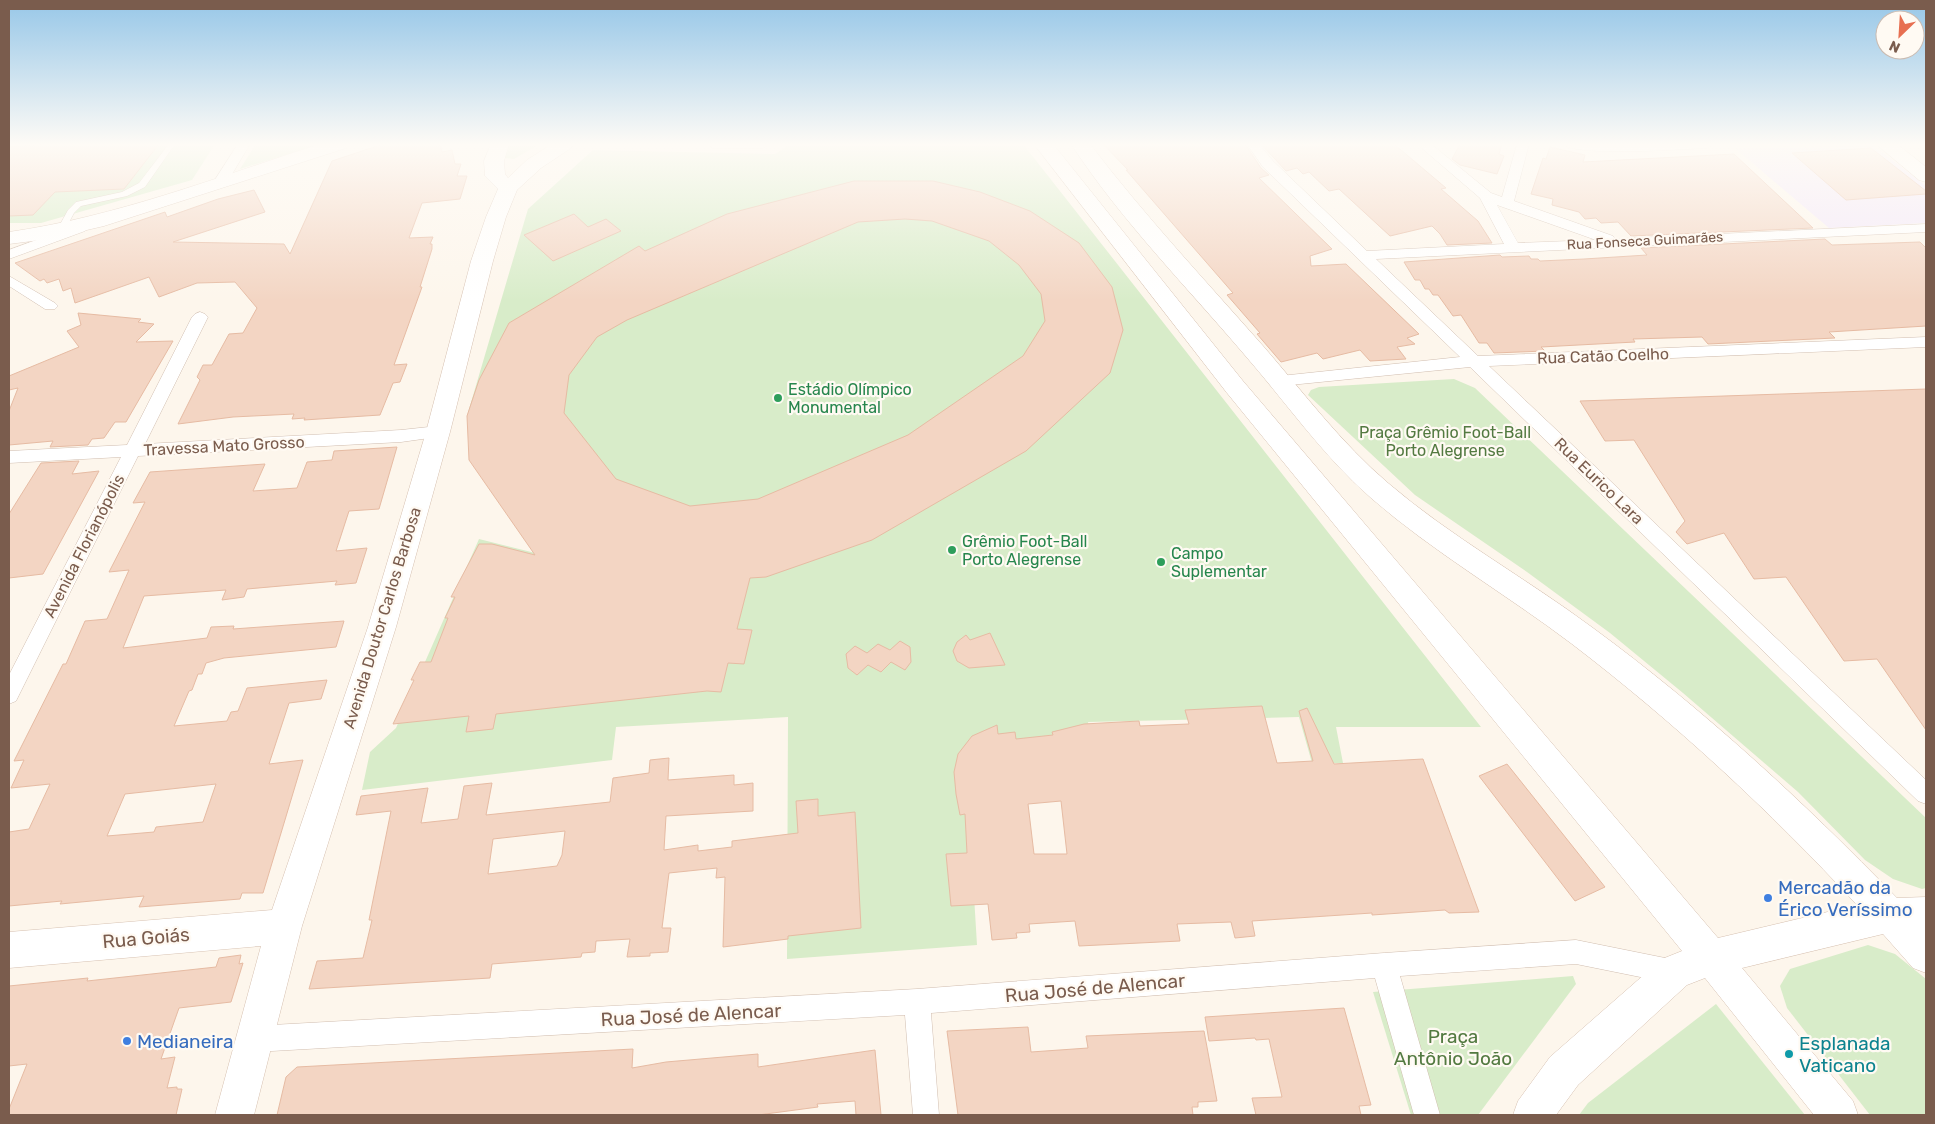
<svg xmlns="http://www.w3.org/2000/svg" width="1935" height="1124" viewBox="0 0 1935 1124" font-family="Rubik,sans-serif">
  <style>
    .education { fill: #f3e8fa }
    .green { fill: #d8ecc9 }
    .building { fill: #f3d5c3; stroke: #e6bba3; fill-rule: evenodd }
    .lines { fill: none; stroke-linecap: round; stroke-linejoin: round }
    .lane-casing { stroke: #d1beb0; stroke-width: 1 }
    .street-casing { stroke: #d1beb0; stroke-width: 1 }
    .secondary-casing { stroke: #d6c0b0; stroke-width: 1 }
    .lane { fill: #fff; fill-rule: evenodd }
    .street { fill: #fff; fill-rule: evenodd }
    .secondary { fill: #fff; fill-rule: evenodd }
    .leisure-dot { fill: #2e9e5b; stroke: #fffaf3; stroke-width: 2 }
    .shop-dot { fill: #3f7fe0; stroke: #fffaf3; stroke-width: 2 }
    .culture-dot { fill: #0f9aa8; stroke: #fffaf3; stroke-width: 2 }
    .labels { text-anchor: middle; dominant-baseline: central; stroke-width: 4.5; stroke-linejoin: round; paint-order: stroke }
    .far-street-label { font-size: 14px; fill: #7a5c4d; stroke: #fffaf3 }
    .street-label { font-size: 16px; fill: #7a5c4d; stroke: #fffaf3 }
    .leisure-label { font-size: 16px; fill: #27864d; stroke: #fffaf3; text-anchor: start }
    .park-label { font-size: 16px; fill: #537a41; stroke: #fffaf3 }
    .near-shop-label { font-size: 19px; fill: #366cbe; stroke: #fffaf3; text-anchor: start }
    .near-street-label { font-size: 19px; fill: #7a5c4d; stroke: #fffaf3 }
    .near-park-label { font-size: 19px; fill: #537a41; stroke: #fffaf3 }
    .near-culture-label { font-size: 19px; fill: #0d838f; stroke: #fffaf3; text-anchor: start }
  </style>
  <rect width="100%" height="100%" fill="#fdf6ec"/>
  <!-- education -->
  <polygon class="education" points="1873,145 1926,186 1926,223 1829,228 1736,149"/>
  <!-- green -->
  <g class="green">
    <polygon points="9,144 215,144 192,180 41,223 9,223"/>
    <polygon points="256,144 321,144 240,169"/>
    <polygon points="508,144 540,144 514,159 505,158"/>
    <polygon points="790,144 1023,144 1481,727 1336,727 1343,763 1312,763 1299,717 1088,722 1099,769 967,781 977,945 787,959 788,717 616,727 612,760 362,790 370,752 396,728 479,539 584,565 467,416 528,209 593,150 775,154"/>
    <polygon points="1454,379 1475,388 1926,818 1926,888 1922,889 1893,879 1865,860 1798,792 1683,693 1610,633 1527,572 1415,495 1308,395 1311,390 1319,387"/>
    <polygon points="1868,945 1895,954 1926,979 1926,1115 1870,1115 1787,1008 1780,986 1790,969"/>
    <polygon points="1573,976 1576,984 1478,1115 1411,1115 1373,992"/>
    <polygon points="1716,1004 1805,1115 1579,1115 1588,1103"/>
  </g>
  <!-- building -->
  <g class="building">
    <polygon points="48,144 159,144 124,189 55,192 33,215 9,216 9,147"/>
    <polygon points="383,144 440,144 442,152 452,150 455,164 461,164 457,176 467,176 460,199 422,203 409,238 433,237 430,244 432,244 432,249 420,287 422,287 394,365 407,364 400,382 393,383 380,415 304,420 305,418 292,419 294,414 233,417 178,424 200,380 197,377 203,365 212,365 229,334 243,333 257,308 235,282 197,283 159,297 149,277 75,303 71,288 63,291 59,279 47,283 44,279 40,281 15,263 165,212 167,217 218,199 254,190 265,212 173,242 284,244 290,254 332,161"/>
    <polygon points="1103,144 1245,144 1261,168 1269,175 1259,178 1332,249 1310,256 1311,266 1346,264 1419,334 1407,338 1415,344 1397,347 1406,359 1370,361 1360,350 1323,359 1317,353 1281,362 1257,334 1260,333 1227,295 1233,293 1126,170 1128,170"/>
    <polygon points="1261,144 1394,144 1446,188 1441,189 1478,221 1492,243 1447,245 1440,234 1432,226 1390,236 1339,189 1329,191 1309,172 1303,174 1297,168 1286,171"/>
    <polygon points="1460,144 1502,144 1499,154 1504,156 1497,174 1460,165 1452,159"/>
    <polygon points="1550,147 1585,155 1583,162 1734,154 1813,228 1631,236 1618,222 1601,223 1596,218 1585,219 1579,212 1552,205 1553,199 1531,194 1543,158 1546,159"/>
    <polygon points="1871,148 1926,191 1926,194 1846,200 1792,153"/>
    <path d="M854,181H933L980,192L1030,211L1079,243L1112,287L1123,330L1110,373L1026,451L872,540L766,577L750,578L737,629L752,630L744,664L728,663L721,692L707,691L496,714L493,729L466,732L469,716L393,724L414,680H411L420,662H431L448,618H445L455,597H451L479,544H492L535,555L469,460L467,416L479,380L509,323L639,246L645,251L727,214ZM905,219L932,221L989,241L1019,265L1041,294L1045,321L1023,356L908,435L758,499L690,506L616,479L564,413L569,375L597,337L627,320L858,222Z"/>
    <polygon points="574,214 588,227 606,219 621,231 553,261 524,235"/>
    <polygon points="1825,239 1832,245 1920,242 1926,248 1926,326 1829,332 1835,338 1708,344 1702,337 1633,339 1635,342 1541,347 1545,351 1494,353 1487,343 1479,343 1461,315 1453,316 1438,295 1433,295 1429,289 1425,289 1420,280 1415,280 1404,262 1500,255 1502,257 1529,256 1531,259 1538,259 1540,261 1584,259 1647,255 1641,248"/>
    <polygon points="78,313 141,319 138,322 154,324 136,342 173,341 126,422 115,422 104,438 92,439 88,445 50,447 53,441 9,445 9,411 18,388 9,390 9,376 79,347 67,331 81,325"/>
    <polygon points="1926,389 1926,730 1877,659 1844,661 1786,577 1754,579 1724,533 1687,544 1676,532 1685,521 1634,440 1605,441 1580,401"/>
    <path d="M397,447L379,509L349,511L336,551L367,548L356,583L335,585L337,581L247,589L244,597L222,600L226,590L144,596L123,648L207,638L211,627L234,626L233,629L344,621L336,647L224,658L206,663L202,674H198L192,690L189,691L174,726L227,721L231,712L238,711L247,688L327,680L321,699L289,703L269,764L303,760L263,893H242L240,899L139,907L144,896L60,904L62,901L9,906V832L29,829L50,784L11,788L24,760L14,761L63,664H66L85,621L107,619L129,570L109,572L145,502L133,503L150,472L265,464L253,491L297,488L307,462L332,460L334,451ZM216,784L203,822L156,827L154,832L107,836L125,794Z"/>
    <polygon points="79,461 72,474 99,471 43,574 9,578 9,514 41,463"/>
    <polygon points="990,633 1005,665 969,668 957,661 953,651 957,642 966,635 970,640"/>
    <polygon points="900,641 910,647 911,662 905,670 891,662 881,672 868,665 857,675 848,668 846,654 855,646 867,653 878,644 890,650"/>
    <path d="M1262,706L1277,763L1313,761L1299,711L1307,708L1334,764L1423,759L1479,912L1449,913L1445,910L1372,915V913L1252,921L1255,936L1235,938L1231,922L1177,924L1180,941L1079,946L1075,921L1029,924L1030,932L1016,933L1017,938L992,940L988,904L951,906L946,854L967,853L965,814L960,815L956,794L954,772L958,754L972,736L997,725L998,734L1015,732L1016,739L1053,735L1052,732L1084,724L1139,721L1140,726L1189,724L1185,710ZM1061,801L1067,854H1034L1028,804Z"/>
    <path d="M669,758L668,780L734,775V785L753,783V811L666,816L664,850L698,845V851L732,847V841L798,833L796,801L818,799V816L855,812L861,928L788,936V939L723,947L725,877L716,878L717,868L669,873L662,928H671L668,952L650,953V956L627,957L630,939L596,941L595,952L582,953L581,957L492,964L490,978L309,989L317,961L363,958L372,920H369L391,811L356,815L361,796L428,788L421,823L458,819L464,786L492,783L486,815L610,802L613,778L649,773L650,760ZM565,831L562,855L557,866L488,874L493,839Z"/>
    <polygon points="1507,764 1605,887 1575,901 1479,776"/>
    <polygon points="241,955 239,964 243,963 231,1002 179,1008 161,1059 175,1057 167,1088 177,1087 177,1089 182,1089 176,1115 9,1115 9,1109 27,1064 9,1066 9,986 88,978 87,981 216,967 219,958"/>
    <polygon points="1344,1008 1371,1105 1359,1106 1361,1115 1256,1115 1252,1098 1282,1097 1269,1039 1256,1040 1255,1038 1209,1041 1205,1017"/>
    <polygon points="1028,1027 1031,1052 1088,1048 1086,1036 1204,1031 1217,1101 1198,1102 1198,1107 1192,1107 1193,1115 958,1115 947,1031"/>
    <polygon points="633,1049 632,1068 666,1062 758,1054 758,1067 875,1050 881,1115 856,1115 855,1101 817,1104 818,1107 758,1115 277,1115 286,1077 297,1067"/>
  </g>
  <g class="lines">
    <!-- lane casing -->
    <g class="lane-casing">
      <polygon id="lane" points="169,144 175,144 145,187 127,196 81,206 74,213 64,232 58,232 57,230 68,210 76,202 122,192 139,183"/>
    </g>
    <!-- street casing -->
    <g class="street-casing">
      <g id="street">
        <polygon points="238,144 250,144 225,186 215,186 213,183"/>
        <polygon points="707,144 769,144 763,148 713,148"/>
        <path d="M1247,144H1259L1273,161L1367,251L1504,244L1480,198L1417,144H1431L1491,193L1502,197L1517,144H1529L1514,201L1613,236L1615,239L1926,224V232L1376,259L1478,356L1926,337V347L1489,366L1926,780V804L1918,801L1470,367L1280,386L1274,385L1272,381L1274,377L1280,376L1460,357L1263,167ZM1497,205L1596,240L1518,243Z"/>
        <path d="M1563,144H1713L1707,148C1685,149 1573,157 1563,144Z"/>
        <polygon points="80,224 87,228 85,231 9,259 9,250"/>
        <polygon points="9,276 55,303 58,306 55,309 45,309 9,286"/>
        <polygon points="200,312 205,314 208,317 145,444 401,430 438,426 444,428 446,432 444,436 401,442 138,456 16,701 9,704 9,675 121,457 9,463 9,451 127,445 192,317 195,314"/>
        <polygon points="1576,940 1675,960 1684,963 1687,972 1684,981 1675,984 1576,964 1400,976 1440,1115 1414,1115 1375,978 931,1013 939,1115 913,1115 905,1015 254,1052 245,1048 241,1039 245,1030 254,1026 917,989 1384,953"/>
      </g>
    </g>
    <!-- secondary casing -->
    <g class="secondary-casing">
      <g id="secondary">
        <path d="M320,144H348L346,148L104,226L48,239L9,244V232C115,217 218,177 320,144Z"/>
        <polygon points="491,144 509,144 504,161 505,174 508,178 527,160 552,144 573,144 571,148 541,168 517,190 506,217 493,261 450,432 396,627 302,926 254,1115 215,1115 261,946 9,968 9,932 272,910 368,627 426,432 471,261 486,217 498,189 485,176 484,161"/>
        <path d="M1034,144H1053L1243,381L1718,938L1857,905C1769,810 1674,722 1572,644C1506,594 1433,552 1371,498C1322,455 1285,401 1243,353C1185,285 1120,219 1071,144H1090C1144,215 1205,280 1264,347C1304,393 1341,443 1388,483C1451,537 1526,578 1593,628C1702,708 1802,800 1897,898L1926,897V973L1913,968L1883,934L1742,968L1853,1101L1858,1115H1814L1705,978L1687,985L1578,1085L1556,1115H1513L1518,1101L1550,1057L1662,959L1682,951L1227,393Z"/>
        <polygon points="1876,144 1897,144 1926,167 1926,182 1919,180"/>
      </g>
    </g>
    <!-- lane -->
    <use href="#lane" class="lane"/>
    <!-- street -->
    <use href="#street" class="street"/>
    <!-- secondary -->
    <use href="#secondary" class="secondary"/>
  </g>
  <!-- sky -->
  <linearGradient id="sky" x2="0" y2="1"><stop stop-color="#97c7e8"/><stop offset="0.48" stop-color="#fefbf6"/><stop offset="1" stop-color="#fefbf6" stop-opacity="0"/></linearGradient>
  <rect width="1935" height="301" fill="url(#sky)"/>
  <!-- markers -->
  <g class="leisure-dot">
    <circle cx="778" cy="398" r="5"/>
    <circle cx="952" cy="550" r="5"/>
    <circle cx="1161" cy="562" r="5"/>
  </g>
  <g class="shop-dot">
    <circle cx="1768" cy="898" r="5"/>
    <circle cx="127" cy="1041" r="5"/>
  </g>
  <circle class="culture-dot" cx="1789" cy="1054" r="5"/>
  <g class="labels">
    <!-- far-street labels -->
    <g class="far-street-label">
      <text transform="translate(1645 241) rotate(-3)">Rua Fonseca Guimarães</text>
    </g>
    <!-- street labels -->
    <g class="street-label">
      <text transform="translate(1603 356) rotate(-2)">Rua Catão Coelho</text>
      <text transform="translate(224 446) rotate(-3)">Travessa Mato Grosso</text>
      <text transform="translate(1599 481) rotate(44)">Rua Eurico Lara</text>
      <text transform="translate(84 546) rotate(-63)">Avenida Florianópolis</text>
      <text transform="translate(382 618) rotate(-73)">Avenida Doutor Carlos Barbosa</text>
    </g>
    <!-- leisure labels -->
    <g class="leisure-label">
      <text x="788" y="389">Estádio Olímpico<tspan x="788" dy="18">Monumental</tspan></text>
      <text x="962" y="541">Grêmio Foot-Ball<tspan x="962" dy="18">Porto Alegrense</tspan></text>
      <text x="1171" y="553">Campo<tspan x="1171" dy="18">Suplementar</tspan></text>
    </g>
    <!-- park labels -->
    <g class="park-label">
      <text x="1445" y="432">Praça Grêmio Foot-Ball<tspan x="1445" dy="18">Porto Alegrense</tspan></text>
    </g>
    <!-- near-shop labels -->
    <g class="near-shop-label">
      <text x="1778" y="887">Mercadão da<tspan x="1778" dy="22">Érico Veríssimo</tspan></text>
      <text x="137" y="1041">Medianeira</text>
    </g>
    <!-- near-street labels -->
    <g class="near-street-label">
      <text transform="translate(146 938) rotate(-5)">Rua Goiás</text>
      <text transform="translate(1095 988) rotate(-5)">Rua José de Alencar</text>
      <text transform="translate(691 1015) rotate(-3)">Rua José de Alencar</text>
    </g>
    <!-- near-park labels -->
    <g class="near-park-label">
      <text x="1453" y="1036">Praça<tspan x="1453" dy="22">Antônio João</tspan></text>
    </g>
    <!-- near-culture labels -->
    <g class="near-culture-label">
      <text x="1799" y="1043">Esplanada<tspan x="1799" dy="22">Vaticano</tspan></text>
    </g>
  </g>
  <!-- border -->
  <rect width="1935" height="1124" fill="none" stroke="#7a5c4d" stroke-width="20"/>
  <!-- north arrow -->
  <g transform="translate(1900 35) rotate(205)"><circle r="24" fill="#fffaf3" stroke="#cabbb1"/>
  <path d="M0-4L9 19L0 12L-9 19Z" fill="#e76f51"/>
  <text y="-8" font-size="14" font-weight="bold" text-anchor="middle" fill="#7a5c4d">N</text>
  </g>
</svg>
